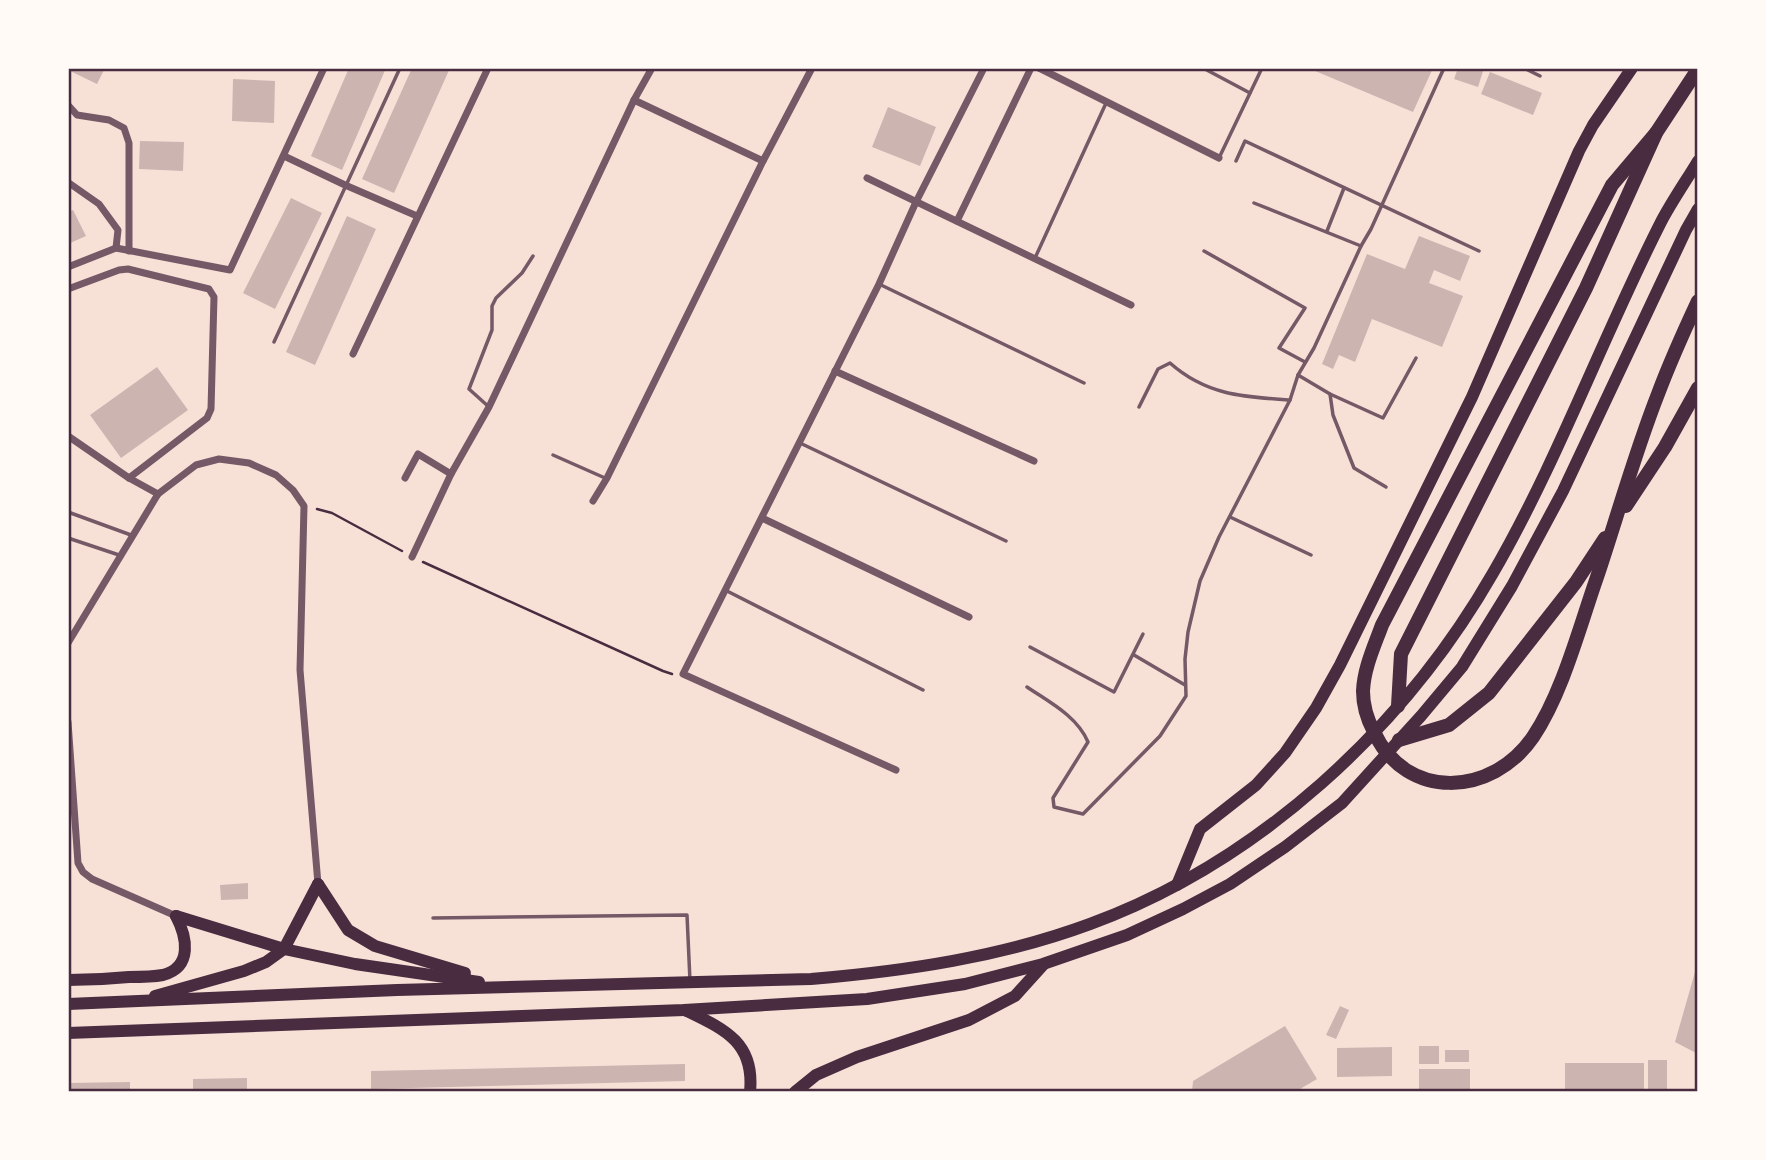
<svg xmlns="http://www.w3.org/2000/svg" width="1766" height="1160" viewBox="0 0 1766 1160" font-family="'Fira Sans Condensed',sans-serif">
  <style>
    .building { fill: #ccb4b1 }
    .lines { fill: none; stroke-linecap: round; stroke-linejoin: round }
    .path { stroke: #4a2c40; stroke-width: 2.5 }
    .service { stroke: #755966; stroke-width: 3.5 }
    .minor { stroke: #755966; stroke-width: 7 }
    .trunk { stroke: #4a2c40; stroke-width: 12 }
    .motorway { stroke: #4a2c40; stroke-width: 14 }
    .neatline { fill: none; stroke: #4a2c40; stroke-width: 2.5 }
  </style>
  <rect width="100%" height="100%" fill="#f7e1d7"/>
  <!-- building -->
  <g class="building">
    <polygon points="68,68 105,68 97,84 68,70"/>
    <polygon points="349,68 386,68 342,170 311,156"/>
    <polygon points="412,68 450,68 394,193 362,179"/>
    <polygon points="1308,68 1433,68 1413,112"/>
    <polygon points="1458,68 1484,68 1478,87 1454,79"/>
    <polygon points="1490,72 1542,93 1533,115 1481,94"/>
    <polygon points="233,79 275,81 274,123 232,121"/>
    <polygon points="888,107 936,127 920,166 872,147"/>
    <polygon points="140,141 184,142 183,171 139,169"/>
    <polygon points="291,198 322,213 275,309 243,293"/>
    <polygon points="73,210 86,236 68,244 68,212"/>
    <polygon points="347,216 376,229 315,365 286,352"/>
    <polygon points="1419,236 1470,256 1460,281 1434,270 1429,283 1463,296 1442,347 1372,319 1355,362 1339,355 1333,369 1322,364 1367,254 1405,269"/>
    <polygon points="157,367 188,410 121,458 90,415"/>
    <polygon points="248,883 248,899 221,900 220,885"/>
    <polygon points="1697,965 1698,966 1698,1054 1675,1042"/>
    <polygon points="1340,1006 1349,1010 1336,1039 1326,1035"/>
    <polygon points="1285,1026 1317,1079 1295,1092 1192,1092 1193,1081"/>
    <rect x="1419" y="1046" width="20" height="18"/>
    <polygon points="1392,1047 1392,1076 1337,1077 1337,1048"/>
    <rect x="1445" y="1050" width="24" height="12"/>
    <rect x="1648" y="1060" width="19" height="32"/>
    <rect x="1565" y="1063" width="79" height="29"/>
    <polygon points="685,1064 685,1081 371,1089 371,1071"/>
    <rect x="1419" y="1069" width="51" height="23"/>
    <polygon points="247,1078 247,1092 193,1092 193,1079"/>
    <polygon points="130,1082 130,1092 68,1092 68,1083"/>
  </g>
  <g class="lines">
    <!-- path -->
    <g class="path">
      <polyline points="317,509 332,513 402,551"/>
      <polyline points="423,562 663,671 672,674"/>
    </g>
    <!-- service -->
    <g class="service">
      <polyline points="1203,68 1250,93"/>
      <polyline points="1524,68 1540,76"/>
      <polyline points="1219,158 1262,68"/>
      <polyline points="1236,161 1245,141 1479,251"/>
      <polyline points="1254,203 1361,246"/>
      <polyline points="1327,231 1344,188"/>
      <polyline points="1204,251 1305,308 1279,348 1305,362"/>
      <polyline points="1035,258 1107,101"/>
      <polyline points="879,284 1084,383"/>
      <polyline points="274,342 400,68"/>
      <polyline points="1416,358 1383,418 1330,394 1298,375 1314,348 1361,246 1371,229 1444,68"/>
      <polyline points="1330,394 1333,415 1354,468 1386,487"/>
      <polyline points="489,407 469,389 492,330 492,306 496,298 522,273 533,256"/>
      <path d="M1139,407L1158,369L1170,363C1206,395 1243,397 1290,400L1298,375"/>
      <polyline points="800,443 1006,541"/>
      <polyline points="553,455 605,478"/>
      <polyline points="68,512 131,535"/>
      <polyline points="1230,517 1311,555"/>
      <polyline points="68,538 119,555"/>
      <polyline points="727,591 923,690"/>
      <polyline points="1030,647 1114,692 1143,634"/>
      <polyline points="1134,655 1185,685"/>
      <path d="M1027,687C1049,702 1077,716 1088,742L1053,798L1054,807L1083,814L1160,736L1186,696L1185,659L1188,632L1200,581L1219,537L1290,400"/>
      <polyline points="433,918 687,915 690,981"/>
    </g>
    <!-- minor -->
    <g class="minor">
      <polyline points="1039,68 1219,158"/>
      <polyline points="634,100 763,161"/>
      <polyline points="68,105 77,115 109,120 124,128 129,143 129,251"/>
      <polyline points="284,156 345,185 417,216"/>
      <polyline points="867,178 1131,305"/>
      <polyline points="69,183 99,204 118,230 116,248"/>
      <polyline points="957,221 1031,68"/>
      <polyline points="68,267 116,248 230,270 324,68"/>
      <polyline points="68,289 119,270 128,269 209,289 214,297 211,409 207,418 129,478"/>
      <polyline points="353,354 488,68"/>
      <polyline points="835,371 1034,461"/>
      <polyline points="68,436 129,478 158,494"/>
      <polyline points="405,478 418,454 451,474"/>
      <polyline points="593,501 607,478 763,161 812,68"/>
      <polyline points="762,518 969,617"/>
      <polyline points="412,557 451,474 489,407 634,100 652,68"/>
      <polyline points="68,643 158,494 196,465 219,459 249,463 276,475 293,490 304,506 300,670 318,884"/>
      <polyline points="68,722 78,863 83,872 92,879 176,916"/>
      <polyline points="896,770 683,674 879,284 916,202 984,68"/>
    </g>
    <!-- trunk -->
    <g class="trunk">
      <polyline points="318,884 348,930 375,946 465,973"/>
      <polyline points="1177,885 1200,829 1256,785 1285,753 1316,708 1340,665 1472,397 1579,151 1593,125 1632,68"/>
      <polyline points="176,916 284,949 355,964 479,982"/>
      <path d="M68,980C89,980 109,979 129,977C140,977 152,977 163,975C193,967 187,937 176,916"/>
      <polyline points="155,996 244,971 266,962 284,949 318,884"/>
      <path d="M68,1004L397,990L811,979C906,971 1001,957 1090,924C1259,862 1404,728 1493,573C1558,461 1602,338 1661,222C1672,201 1686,181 1698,161"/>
      <path d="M685,1010C724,1029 755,1042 750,1092"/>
      <polyline points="68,1033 684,1010 867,999 965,984 1043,964 1127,935 1183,909 1230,884 1285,847 1342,803 1421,716 1462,667 1512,586 1563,491 1686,230 1698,209"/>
      <polyline points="795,1092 816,1075 857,1057 969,1020 1015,996 1043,965"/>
    </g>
    <!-- motorway -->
    <g class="motorway">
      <path d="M1656,133L1612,185L1382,625C1374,647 1364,668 1363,691C1363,706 1367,719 1374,732C1406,801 1492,797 1533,737C1562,694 1579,629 1596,580C1617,518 1634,455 1658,394C1670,362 1684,331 1698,301"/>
      <polyline points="1626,506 1665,447 1698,388"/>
      <polyline points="1398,706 1401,654 1586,288 1656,133 1698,69"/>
      <polyline points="1399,740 1449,725 1489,693 1576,582 1605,538"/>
    </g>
  </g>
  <!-- border -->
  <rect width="1766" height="1160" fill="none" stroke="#fffaf5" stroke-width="140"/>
  <rect x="70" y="70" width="1626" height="1020" class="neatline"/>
</svg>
